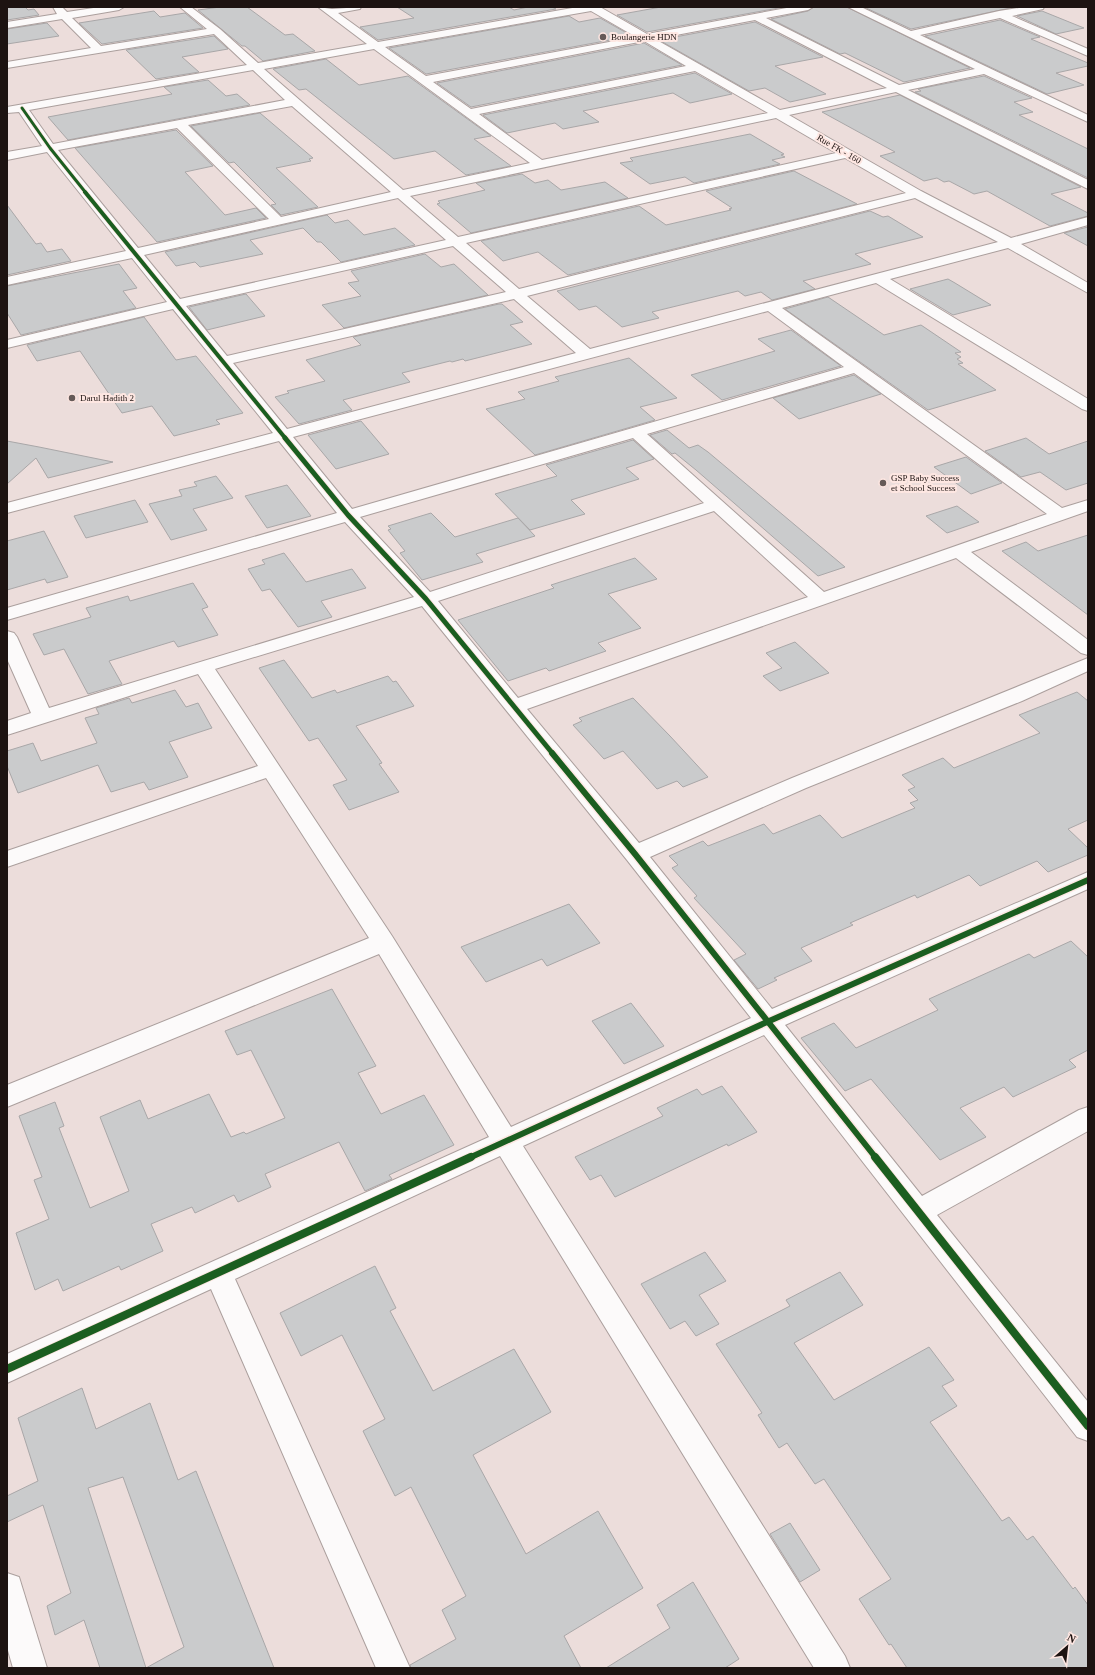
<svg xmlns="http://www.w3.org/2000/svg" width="1095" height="1675" viewBox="0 0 1095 1675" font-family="'Times New Roman',serif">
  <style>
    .building { fill: #cacbcc; stroke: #a9a7a8; fill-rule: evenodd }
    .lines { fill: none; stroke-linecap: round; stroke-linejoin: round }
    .minor-casing { stroke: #ab9f9d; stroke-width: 2 }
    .minor { fill: #fcfafa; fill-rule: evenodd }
    .cycleway-far4-casing { stroke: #fee7e2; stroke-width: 4.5 }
    .cycleway-far3-casing { stroke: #fee7e2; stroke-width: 5.5 }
    .cycleway-far2-casing { stroke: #fee7e2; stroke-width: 7 }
    .cycleway-far1-casing { stroke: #fee7e2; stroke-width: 9 }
    .cycleway-casing { stroke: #fee7e2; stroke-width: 10 }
    .cycleway-far4 { stroke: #1b5e20; stroke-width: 3 }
    .cycleway-far3 { stroke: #1b5e20; stroke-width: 4 }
    .cycleway-far2 { stroke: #1b5e20; stroke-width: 5 }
    .cycleway-far1 { stroke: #1b5e20; stroke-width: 6 }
    .cycleway { stroke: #1b5e20; stroke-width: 8 }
    .poi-dot { fill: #655a58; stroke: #fee7e2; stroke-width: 1.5 }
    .labels { text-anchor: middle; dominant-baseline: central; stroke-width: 4; stroke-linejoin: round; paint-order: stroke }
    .far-poi-label { font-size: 9px; fill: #1d1311; stroke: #fee7e2; text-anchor: start }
    .far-street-label { font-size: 9px; fill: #1d1311; stroke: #fee7e2 }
  </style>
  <rect width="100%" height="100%" fill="#ecdddb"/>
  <!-- building -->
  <g class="building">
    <polygon points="7,7 25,7 28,10 34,9 39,15 7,20"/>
    <polygon points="220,7 247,7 285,35 293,34 315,51 263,61 245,46 242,46 198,10"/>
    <polygon points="397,7 509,7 514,10 528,7 552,7 556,9 378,40 360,27 414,18"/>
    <polygon points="661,7 784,7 647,32 617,15"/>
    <polygon points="814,7 847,7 970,68 904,82 845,53 840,54 771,19 808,11"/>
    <polygon points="864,7 1015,7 911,29"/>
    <polygon points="154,11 160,17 185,13 203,28 102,44 79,23"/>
    <polygon points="1042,11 1084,28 1056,34 1017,16"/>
    <polygon points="569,16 579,22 600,18 632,36 426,74 389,48"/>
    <polygon points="1000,20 1040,37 1031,39 1088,63 1088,66 1056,73 1084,85 1047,94 925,36"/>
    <polygon points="755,22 823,57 775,66 826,94 790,102 765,88 749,91 659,40"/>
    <polygon points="47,23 59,36 7,44 7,29"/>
    <polygon points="214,36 228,49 182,57 199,72 156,79 126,50"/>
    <polygon points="644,43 682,65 471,107 437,83"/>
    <polygon points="326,59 359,85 408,76 491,136 474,139 511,166 466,175 435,151 394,159 306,89 299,90 273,69"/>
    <polygon points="695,73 732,94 690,103 673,93 583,111 599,122 563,129 555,123 507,133 483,115"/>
    <polygon points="984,76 1032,98 1014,102 1033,112 1019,115 1088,149 1088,178 915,92 921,91 918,89"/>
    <polygon points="208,80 226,96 237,94 250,105 68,140 48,117 172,94 164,87"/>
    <polygon points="900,95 1081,187 1051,194 1088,213 1088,216 1050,226 987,191 974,194 949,181 944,182 937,178 924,181 880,156 895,152 822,112"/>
    <polygon points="260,113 313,158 309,159 311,161 276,168 318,207 281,215 271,205 276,204 234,162 229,163 191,126"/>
    <polygon points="176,130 213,166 185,172 225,215 256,208 266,218 157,242 75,148"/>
    <polygon points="750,134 784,154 781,155 785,157 772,160 780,164 694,183 685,177 650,184 620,163 633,161 630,158"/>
    <polygon points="794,171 857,204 568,275 538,252 503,261 481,241 639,206 666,225 731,210 729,209 732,208 706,191"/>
    <polygon points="522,174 535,183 548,180 561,190 605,182 628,198 471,233 437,204 440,203 438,201 485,190 476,183"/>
    <polygon points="7,205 36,244 41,243 47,252 62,249 71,261 7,275"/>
    <polygon points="870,211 883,217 888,216 923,237 855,254 871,264 803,281 815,289 772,300 761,292 745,296 738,291 652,312 659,318 622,327 596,306 579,310 557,291"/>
    <polygon points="327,215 335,223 348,220 364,235 395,228 415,245 341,262 321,242 317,242 303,228 250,240 263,254 200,267 195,262 176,266 165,252"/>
    <polygon points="1088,227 1088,246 1064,233"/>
    <polygon points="425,254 441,267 454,264 488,295 344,328 322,305 361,296 348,283 359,281 351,271"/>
    <polygon points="119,264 137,288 123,291 136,308 21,335 7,313 7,286"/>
    <polygon points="948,279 955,283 991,305 953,315 910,289"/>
    <polygon points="246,294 265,316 207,330 189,307"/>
    <polygon points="828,297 884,335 921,325 961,352 955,353 961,357 957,359 963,363 958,364 996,390 928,410 785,309"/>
    <polygon points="499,304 502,304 523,322 510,325 532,344 465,361 463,359 452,362 450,361 402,373 410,382 343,400 352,410 299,424 275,397 289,393 287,391 325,381 306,360 361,345 353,337"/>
    <polygon points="144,317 176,360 196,356 243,413 216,420 220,424 174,436 152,406 122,413 80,351 37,361 27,345"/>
    <polygon points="791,330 841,366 722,400 691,375 775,351 758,339"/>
    <polygon points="629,358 677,398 640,407 655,420 535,455 486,409 525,399 518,392 559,381 555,377"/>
    <polygon points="854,375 881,394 799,419 773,398"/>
    <polygon points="361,421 389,454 336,469 308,435"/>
    <polygon points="667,430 689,448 698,445 708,452 845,567 818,576 696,470 675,453 672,454 650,435"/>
    <polygon points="1026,438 1049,454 1088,441 1088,483 1066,490 1040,472 1021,477 985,451"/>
    <polygon points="633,440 654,459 626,468 639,479 571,500 585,514 530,530 495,494 557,476 546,465"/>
    <polygon points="7,441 39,447 113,462 48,478 36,458 7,484"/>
    <polygon points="966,457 1002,483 971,494 934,467"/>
    <polygon points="216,476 233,498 193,509 207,530 171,540 149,504 182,496 179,490 197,486 194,482"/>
    <polygon points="287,485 311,516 267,528 245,496"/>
    <polygon points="135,500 148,522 86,538 74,516"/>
    <polygon points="957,506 979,522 947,533 926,516"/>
    <polygon points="431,513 455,537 518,518 535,536 476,554 483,562 422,580 400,553 405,551 388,530 391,529 388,526"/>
    <polygon points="44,531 68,577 47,583 45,579 7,590 7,541"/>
    <polygon points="1088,535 1088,615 1002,551 1026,542 1038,551"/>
    <polygon points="284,553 306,582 352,569 366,588 321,601 332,617 298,627 270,589 262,591 248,569 265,564 262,560"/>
    <polygon points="635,558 657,579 608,594 641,628 598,643 606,651 549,671 546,668 508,681 458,620 554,588 551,585"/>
    <polygon points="193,583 208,607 202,609 218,635 178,647 174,641 109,661 122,684 88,694 64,649 44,655 33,634 91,617 86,608 128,596 130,601"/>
    <polygon points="795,642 829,673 780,691 763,676 782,668 766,653"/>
    <polygon points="284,660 312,698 335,690 337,693 388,676 393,682 396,681 414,706 356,726 382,763 379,764 399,792 349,810 333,785 347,780 318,738 309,741 259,668"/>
    <polygon points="175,690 186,707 198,703 212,728 169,742 188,777 149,790 144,782 111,792 98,765 18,793 7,766 7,751 33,743 41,761 97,743 85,718 99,714 96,708 129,698 132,703"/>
    <polygon points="1077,692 1088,701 1088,820 1068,829 1088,848 1088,855 1048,872 1037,861 980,886 969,875 917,898 915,895 850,923 853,925 801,948 812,961 774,978 777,980 758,989 734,960 746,954 694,898 697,896 672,868 678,865 669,856 703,841 708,846 764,824 773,834 820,815 842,838 915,808 910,803 918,800 908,790 915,787 902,775 943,758 954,768 1040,733 1019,715"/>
    <polygon points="633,698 670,736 708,777 683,787 677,781 657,789 623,751 604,759 573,725 582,721 579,718"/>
    <polygon points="569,904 600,943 547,966 542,959 486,982 461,947"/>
    <polygon points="1071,941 1088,957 1088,1050 1069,1060 1076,1067 1013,1097 1004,1087 960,1108 986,1137 940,1160 871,1079 845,1091 801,1038 834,1023 856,1048 938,1010 929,999 1029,954 1034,958"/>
    <polygon points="332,989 376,1066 358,1073 381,1114 424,1095 454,1145 389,1175 392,1179 365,1191 339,1142 265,1174 271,1187 238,1202 234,1195 195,1213 192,1207 151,1224 163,1251 121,1270 119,1266 63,1291 58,1279 35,1290 16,1233 49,1219 34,1180 42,1177 19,1116 55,1102 64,1126 59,1128 90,1208 129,1191 100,1117 140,1100 148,1119 209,1094 231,1137 244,1132 246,1134 285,1118 251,1050 237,1055 225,1031"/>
    <polygon points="631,1003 664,1046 624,1064 592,1021"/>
    <polygon points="722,1086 757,1132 728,1146 727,1144 615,1197 601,1175 590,1180 575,1157 663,1116 657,1108 697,1089 702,1095"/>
    <polygon points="705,1252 726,1281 699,1295 719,1324 696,1336 685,1321 670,1329 641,1284"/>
    <polygon points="375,1266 396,1308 390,1311 433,1391 514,1349 551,1412 473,1455 526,1554 598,1511 643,1588 564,1636 581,1668 411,1668 410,1665 456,1639 442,1610 466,1596 411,1487 395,1496 363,1431 385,1419 342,1335 301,1356 280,1313"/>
    <polygon points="840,1272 863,1305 794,1343 834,1400 929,1347 954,1380 942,1386 957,1406 930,1422 1002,1521 1009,1517 1027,1540 1033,1536 1073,1589 1075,1587 1088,1605 1088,1668 907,1668 891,1644 889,1645 859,1599 891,1579 824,1479 815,1484 787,1443 779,1448 758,1415 762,1413 716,1344 790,1306 786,1300"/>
    <path d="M82,1388L96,1429L150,1403L178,1480L196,1471L274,1668H100L84,1620L55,1635L47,1606L71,1593L43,1505L7,1522V1496L38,1481L18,1418ZM123,1477L184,1647L146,1668L88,1488Z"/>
    <polygon points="790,1523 820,1570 800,1582 770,1534"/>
    <polygon points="693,1582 739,1659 725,1668 606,1668 670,1628 657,1605"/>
  </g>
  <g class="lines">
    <!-- minor casing -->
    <g class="minor-casing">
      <g id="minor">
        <path d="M53,7H62L67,12L100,7H124L119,10L72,18L101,46L207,29L180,7H191L220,29L258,63L367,44L318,7L332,9L361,7L360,9L338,13L378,42L578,7H600L647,34L792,7H813L808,10L766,18L899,85L975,69L848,7H861L911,31L999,11L1025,7H1044L1043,9L1012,16L1088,49V56L1000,18L920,35L1088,115V122L984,74L908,90L1088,180V189L896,92L789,115L921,191L1011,238L1088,217V225L1021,244L1088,283V293L1008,248L890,279L1088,399V411L1082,409L876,283L782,308L1062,508L1088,500V511L971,552L1088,640V655L1081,653L956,558L527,709L639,843L792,778L1088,658V671L1022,701L806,788L650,857L772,1009L1088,872V889L785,1025L922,1196L1079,1110L1088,1107V1131L937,1215L1088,1402V1441L1077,1437L764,1035L523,1146L845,1656L850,1668H814L500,1156L235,1279L410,1668H376L211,1289L7,1383V1354L489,1137L379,954L7,1107V1085L369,938L266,778L7,867V851L258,766L198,674L7,735V721L31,713L7,659V631L14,633L17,637L49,708L414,597L345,522L7,620V608L337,513L279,441L7,513V503L273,433L173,309L7,348V340L167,302L132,258L7,285V277L126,251L47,152L7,160V152L42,146L19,112L7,113V107L247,65L214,34L7,68V62L91,48L62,19L7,28V22L57,14ZM591,11L636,37L426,76L385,47ZM755,20L887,88L780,110L655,39ZM644,41L686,66L471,109L433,82ZM374,49L530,163L403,190L264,69ZM253,70L285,100L53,144L29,110ZM695,71L768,113L542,160L479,114ZM292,106L391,192L281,217L188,125ZM776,118L836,153L458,237L410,196ZM177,128L269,219L138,248L58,150ZM845,158L906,193L519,289L466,243ZM398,198L446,240L180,299L144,255ZM915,198L998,242L590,349L527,296ZM453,246L506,292L227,356L186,306ZM514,299L576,353L287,429L233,363ZM768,311L844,367L352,509L293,437ZM854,373L1047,514L824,592L647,434ZM633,438L704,503L430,592L360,517ZM714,511L808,597L518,698L438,601ZM422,606L627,860L751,1018L511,1127L392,936L215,669Z"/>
        <polygon points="7,1573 19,1577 47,1668 13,1668 7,1647"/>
      </g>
    </g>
    <!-- minor -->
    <use href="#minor" class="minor"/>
    <!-- cycleway-far4 casing -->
    <g class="cycleway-far4-casing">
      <polyline id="cycleway-far4" points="22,108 50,148 86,193"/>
    </g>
    <!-- cycleway-far3 casing -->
    <g class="cycleway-far3-casing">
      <polyline id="cycleway-far3" points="85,192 286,439"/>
    </g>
    <!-- cycleway-far2 casing -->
    <g class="cycleway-far2-casing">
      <polyline id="cycleway-far2" points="285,438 348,515 426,599 553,754"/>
    </g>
    <!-- cycleway-far1 casing -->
    <g class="cycleway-far1-casing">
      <g id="cycleway-far1">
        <polyline points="552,753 635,854 876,1158"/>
        <polyline points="469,1158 767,1022 1088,880"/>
      </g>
    </g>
    <!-- cycleway casing -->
    <g class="cycleway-casing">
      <g id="cycleway">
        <polyline points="875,1157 1088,1426"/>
        <polyline points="7,1369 471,1157"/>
      </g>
    </g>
    <!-- cycleway-far4 -->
    <use href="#cycleway-far4" class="cycleway-far4"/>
    <!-- cycleway-far3 -->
    <use href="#cycleway-far3" class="cycleway-far3"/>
    <!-- cycleway-far2 -->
    <use href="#cycleway-far2" class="cycleway-far2"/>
    <!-- cycleway-far1 -->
    <use href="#cycleway-far1" class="cycleway-far1"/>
    <!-- cycleway -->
    <use href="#cycleway" class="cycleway"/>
  </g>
  <!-- markers -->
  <g class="poi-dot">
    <circle cx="603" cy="37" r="4"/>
    <circle cx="72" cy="398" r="4"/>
    <circle cx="883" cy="483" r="4"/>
  </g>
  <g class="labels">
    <!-- far-poi labels -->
    <g class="far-poi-label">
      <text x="611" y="37">Boulangerie HDN</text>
      <text x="80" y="398">Darul Hadith 2</text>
      <text x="891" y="478">GSP Baby Success<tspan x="891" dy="10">et School Success</tspan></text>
    </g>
    <!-- far-street labels -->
    <g class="far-street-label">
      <text transform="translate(839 149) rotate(30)">Rue FK - 160</text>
    </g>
  </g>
  <!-- border -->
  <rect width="1095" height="1675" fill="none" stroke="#1d1311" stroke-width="16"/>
  <!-- north arrow -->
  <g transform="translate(1067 1647) rotate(28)" stroke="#fee7e2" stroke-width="3" paint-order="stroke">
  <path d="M0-3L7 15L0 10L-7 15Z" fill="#1d1311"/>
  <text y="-6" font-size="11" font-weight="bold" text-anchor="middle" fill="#1d1311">N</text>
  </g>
</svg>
